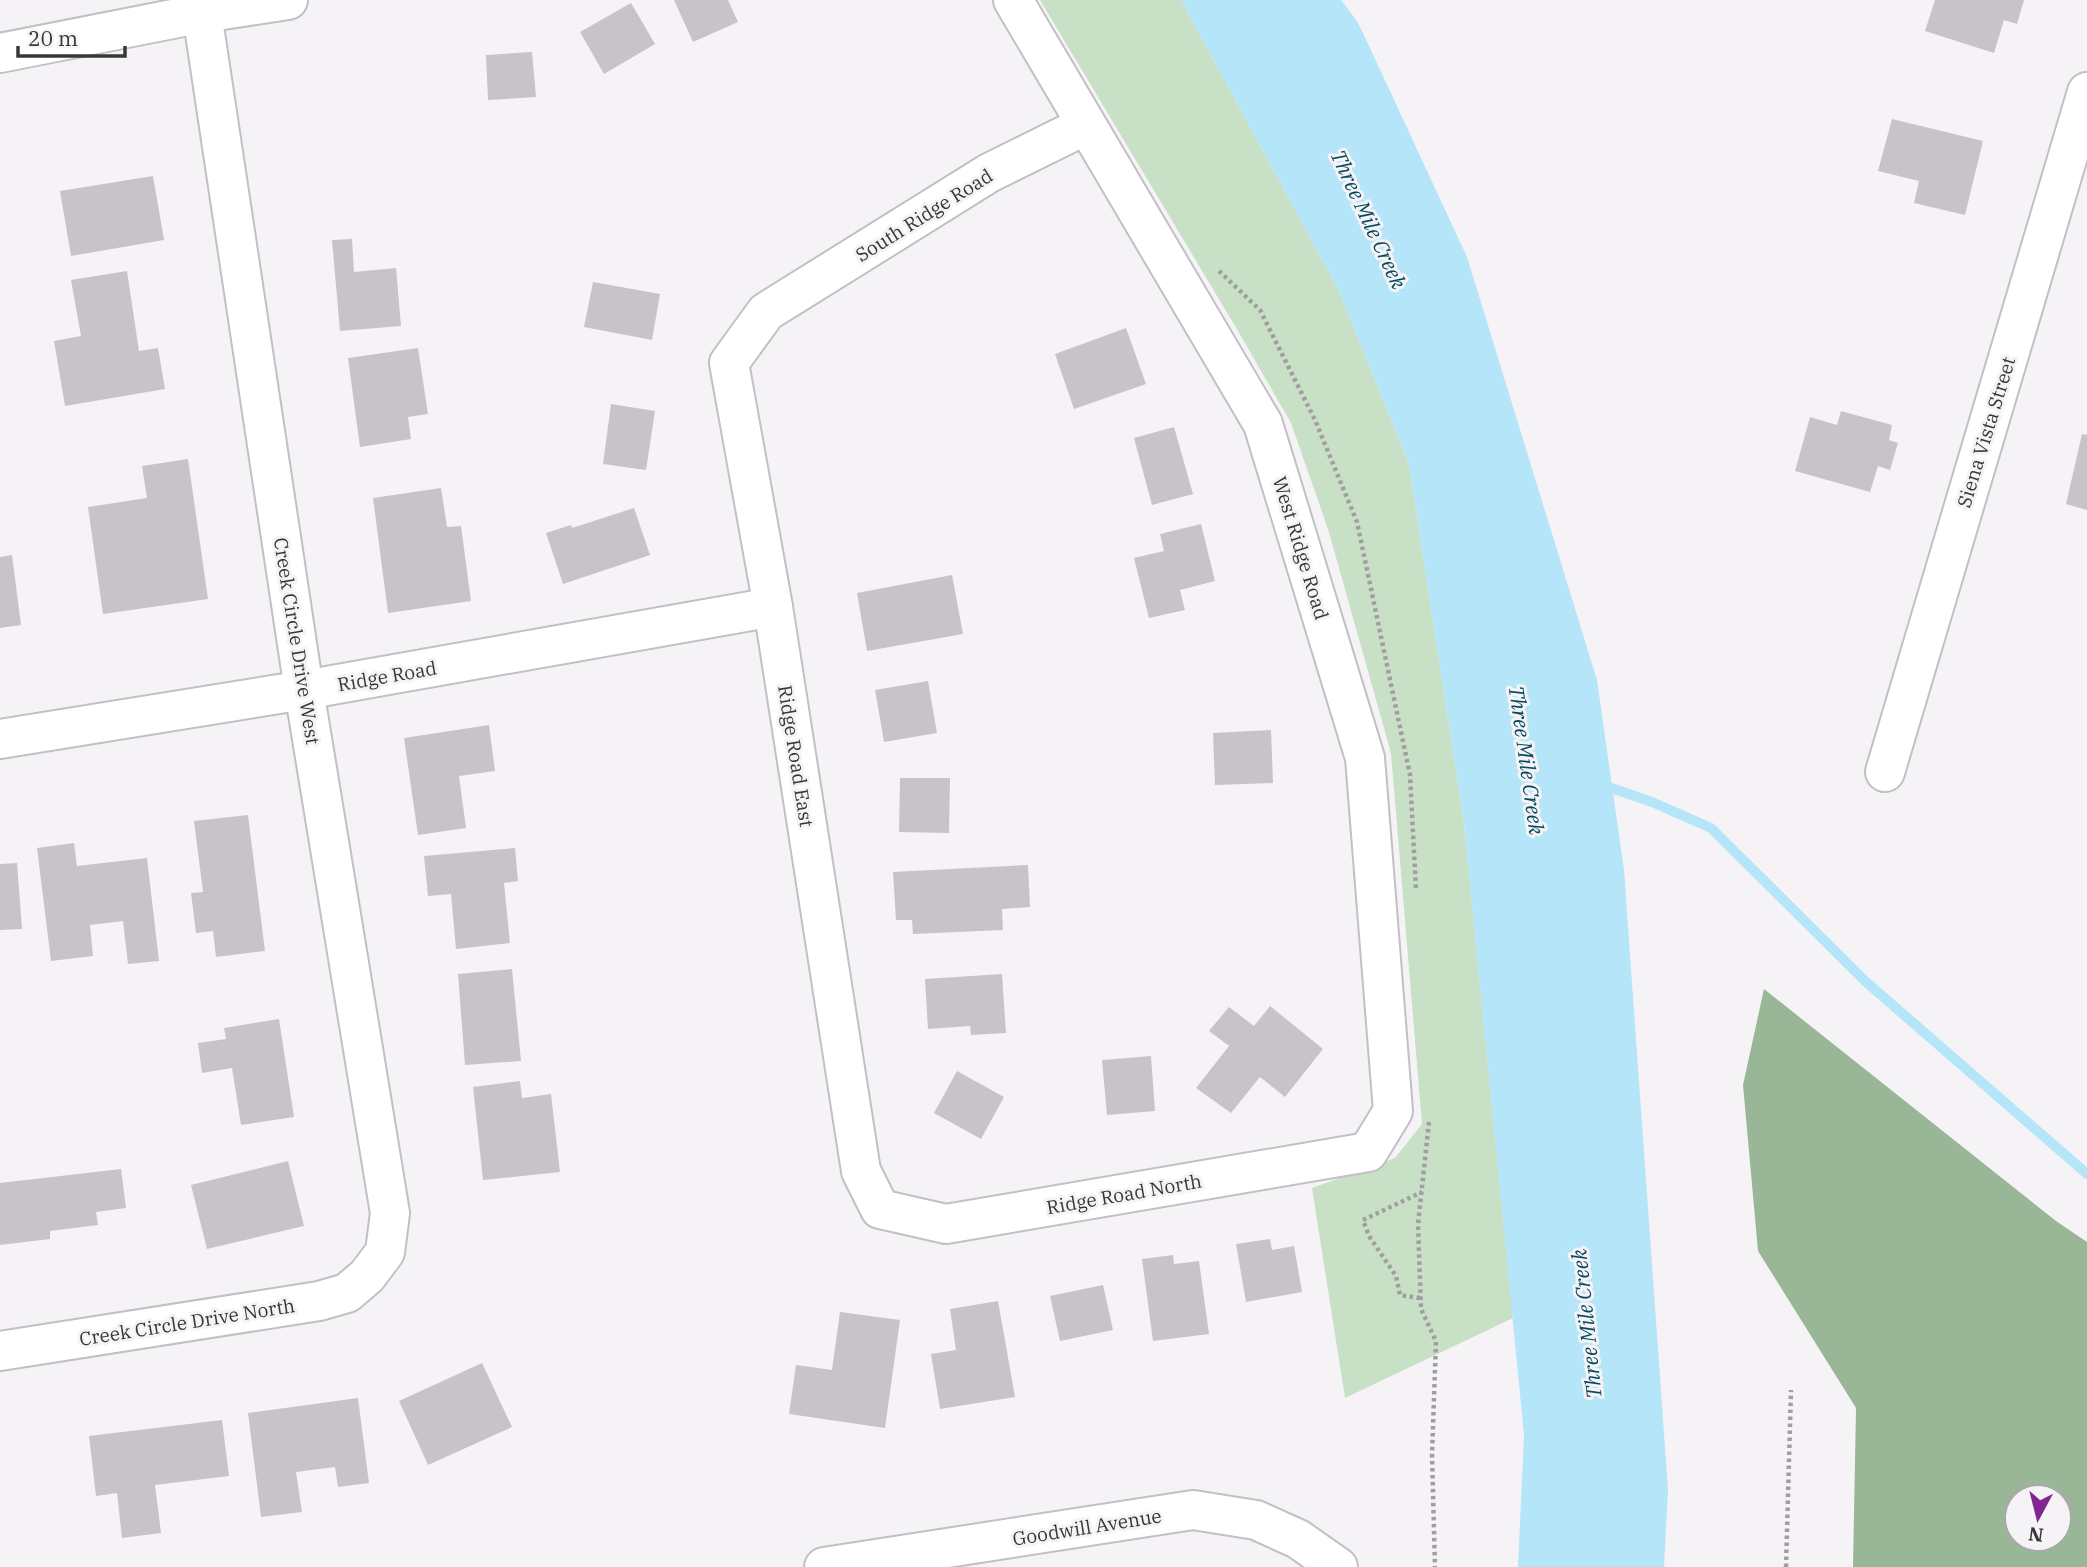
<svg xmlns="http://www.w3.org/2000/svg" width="2087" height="1567" viewBox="0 0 2087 1567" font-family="'IBM Plex Serif',serif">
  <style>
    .green { fill: #c8e0c6 }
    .forest { fill: #99b796; fill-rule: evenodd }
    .water { fill: #b4e5f8 }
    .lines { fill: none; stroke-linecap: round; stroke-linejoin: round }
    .stream { stroke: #b4e5f8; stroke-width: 10 }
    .building { fill: #c7c4c8 }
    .minor-casing { stroke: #c2c0c4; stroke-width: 42 }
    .path { stroke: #a09ea1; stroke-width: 4.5; stroke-dasharray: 3.5 3.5; stroke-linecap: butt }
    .minor { stroke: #fff; stroke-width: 38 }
    .labels { text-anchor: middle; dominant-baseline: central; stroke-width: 6; stroke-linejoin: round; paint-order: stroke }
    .street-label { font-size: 19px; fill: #383738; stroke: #f6f3f7 }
    .water-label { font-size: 21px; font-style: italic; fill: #03495d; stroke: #f6f3f7 }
  </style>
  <rect width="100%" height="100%" fill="#f6f3f7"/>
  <!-- green -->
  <polygon class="green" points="1040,0 1181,0 1338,289 1409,464 1464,824 1513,1318 1345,1398 1312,1188 1395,1158 1422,1124 1391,753 1328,529 1291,423 1238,331"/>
  <!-- forest -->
  <path class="forest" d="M1764,989L2056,1221L2087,1242V1567H1853L1856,1408L1758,1251L1743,1085ZM2017,1497H2059V1539H2017Z"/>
  <!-- water -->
  <polygon class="water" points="1181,0 1341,0 1357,21 1363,33 1467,257 1597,680 1624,870 1668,1490 1664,1567 1518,1567 1524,1435 1464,824 1409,464 1338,289"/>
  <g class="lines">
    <!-- stream -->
    <polyline class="stream" points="1600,784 1652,802 1711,828 1865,981 2087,1174"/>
  </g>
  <!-- building -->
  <g class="building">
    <polygon points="674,0 728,0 738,22 693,42"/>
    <polygon points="1935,0 2024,0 2017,24 2004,20 1994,53 1925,31"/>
    <polygon points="631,3 655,44 604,74 580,32"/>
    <polygon points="532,52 536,97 488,100 486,55"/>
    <polygon points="1892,119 1983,141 1965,215 1914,203 1919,181 1878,171"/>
    <polygon points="153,176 164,240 71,256 60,191"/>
    <polygon points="352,239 354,272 396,268 401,326 340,331 332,240"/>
    <polygon points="127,271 139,351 158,348 165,389 65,406 54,341 81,336 71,280"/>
    <polygon points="593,282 660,294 652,340 584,327"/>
    <polygon points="1126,328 1146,384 1074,409 1055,354"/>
    <polygon points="418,348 428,414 408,417 411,439 360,447 348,358"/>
    <polygon points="611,404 655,411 646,470 603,464"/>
    <polygon points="1841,411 1892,425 1889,440 1898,443 1890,470 1878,466 1870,492 1795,471 1810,417 1837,425"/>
    <polygon points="1174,427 1193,494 1152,505 1134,438"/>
    <polygon points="2082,434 2087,435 2087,510 2066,504"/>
    <polygon points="188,459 208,599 103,614 88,507 147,498 142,466"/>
    <polygon points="441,488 447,527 461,526 471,601 388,613 373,498"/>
    <polygon points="634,508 650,555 563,584 546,533 571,525 572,528"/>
    <polygon points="1201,524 1215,581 1180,590 1185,610 1149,618 1134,558 1164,551 1160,534"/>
    <polygon points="12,555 21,625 0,628 0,557"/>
    <polygon points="952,575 963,634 867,651 857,593"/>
    <polygon points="928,681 937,733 884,742 875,690"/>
    <polygon points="489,725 495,771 459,776 466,828 418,835 404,738"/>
    <polygon points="1271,730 1273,783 1215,785 1213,733"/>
    <polygon points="900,778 950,778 949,833 899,832"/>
    <polygon points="248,815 265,951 216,957 213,931 196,933 191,893 203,892 194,821"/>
    <polygon points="74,843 77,866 147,858 159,961 128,964 123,921 90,925 93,956 51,961 37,848"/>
    <polygon points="515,848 518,881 504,883 510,943 456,949 451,894 428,896 424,856"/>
    <polygon points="17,863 22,929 0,930 0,864"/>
    <polygon points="1028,865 1030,907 1002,909 1003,930 913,934 912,920 896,920 893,872"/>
    <polygon points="512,969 521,1061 465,1065 458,974"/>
    <polygon points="1002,974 1006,1033 971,1035 970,1026 928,1029 925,979"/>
    <polygon points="1270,1006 1323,1049 1285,1097 1260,1077 1231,1113 1196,1088 1229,1046 1209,1031 1229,1007 1254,1026"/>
    <polygon points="279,1019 294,1117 241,1125 232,1068 202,1073 198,1043 226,1039 224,1028"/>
    <polygon points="1151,1056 1155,1111 1107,1115 1102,1060"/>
    <polygon points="957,1071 1004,1097 981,1139 934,1113"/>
    <polygon points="520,1081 522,1098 551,1094 560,1172 483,1180 473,1087"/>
    <polygon points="288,1161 304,1226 207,1249 191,1185"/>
    <polygon points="121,1169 126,1208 96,1212 98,1225 50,1231 50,1239 0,1245 0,1183"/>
    <polygon points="1270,1239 1272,1250 1294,1246 1302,1292 1246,1302 1236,1244"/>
    <polygon points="1173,1255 1174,1264 1199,1261 1209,1334 1153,1341 1142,1259"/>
    <polygon points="1103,1285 1113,1330 1060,1341 1050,1296"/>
    <polygon points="998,1301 1015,1397 940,1409 931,1354 956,1350 950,1309"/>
    <polygon points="840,1312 900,1320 885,1428 789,1414 796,1365 832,1370"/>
    <polygon points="482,1363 512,1427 428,1465 399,1401"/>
    <polygon points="358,1398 369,1483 338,1487 335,1467 296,1472 302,1512 261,1517 248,1413"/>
    <polygon points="222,1420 229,1476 155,1485 161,1533 122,1538 117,1493 96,1496 89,1436"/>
  </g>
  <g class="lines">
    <!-- minor casing -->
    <g class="minor-casing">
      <g id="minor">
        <polyline points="1013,0 1263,424 1365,758 1393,1111 1368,1152 946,1224 880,1209 861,1171 773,607 729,363 766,312 989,173 1086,125"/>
        <polyline points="0,53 203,13 288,0"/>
        <polyline points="0,739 304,690 773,607"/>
        <polyline points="1885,772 2087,92"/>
        <polyline points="0,1351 319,1301 347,1293 367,1276 385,1252 390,1213 304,690 200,0"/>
        <polyline points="824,1567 1193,1510 1256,1520 1298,1539 1338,1567"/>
      </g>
    </g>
    <!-- path -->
    <g class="path">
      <polyline points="1219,271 1260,310 1315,420 1357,522 1410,775 1416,890"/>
      <polyline points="1429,1122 1418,1224 1421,1309 1436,1341 1432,1455 1435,1567"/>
      <polyline points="1420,1298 1400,1295 1396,1276 1369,1236 1363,1220 1422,1192"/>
      <polyline points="1786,1567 1791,1390"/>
    </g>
    <!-- minor -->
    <use href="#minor" class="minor"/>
  </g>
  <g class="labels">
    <!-- street labels -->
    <g class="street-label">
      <text transform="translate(924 215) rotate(-32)">South Ridge Road</text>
      <text transform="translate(1986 432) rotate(-73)">Siena Vista Street</text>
      <text transform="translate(1301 548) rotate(73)">West Ridge Road</text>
      <text transform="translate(297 641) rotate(81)">Creek Circle Drive West</text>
      <text transform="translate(387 676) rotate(-10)">Ridge Road</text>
      <text transform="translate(796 756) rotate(81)">Ridge Road East</text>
      <text transform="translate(1124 1194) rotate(-10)">Ridge Road North</text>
      <text transform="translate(187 1322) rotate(-9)">Creek Circle Drive North</text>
      <text transform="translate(1087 1527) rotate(-9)">Goodwill Avenue</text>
    </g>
    <!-- water labels -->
    <g class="water-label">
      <text transform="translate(1369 219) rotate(65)">Three Mile Creek</text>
      <text transform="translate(1527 760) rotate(82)">Three Mile Creek</text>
      <text transform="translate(1586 1324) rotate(-96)">Three Mile Creek</text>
    </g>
  </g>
  <!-- north arrow -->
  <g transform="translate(2038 1518) rotate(187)"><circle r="33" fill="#f6f3f7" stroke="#aaa8ab" stroke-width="2"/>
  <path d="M0-5L12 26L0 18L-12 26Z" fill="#812592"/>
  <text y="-10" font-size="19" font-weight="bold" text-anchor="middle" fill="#383738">N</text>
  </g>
  <!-- scale -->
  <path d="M18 46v10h107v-10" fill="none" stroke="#383738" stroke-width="3.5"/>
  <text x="28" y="46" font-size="21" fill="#383738" stroke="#f6f3f7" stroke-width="5" paint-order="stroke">20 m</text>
</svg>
